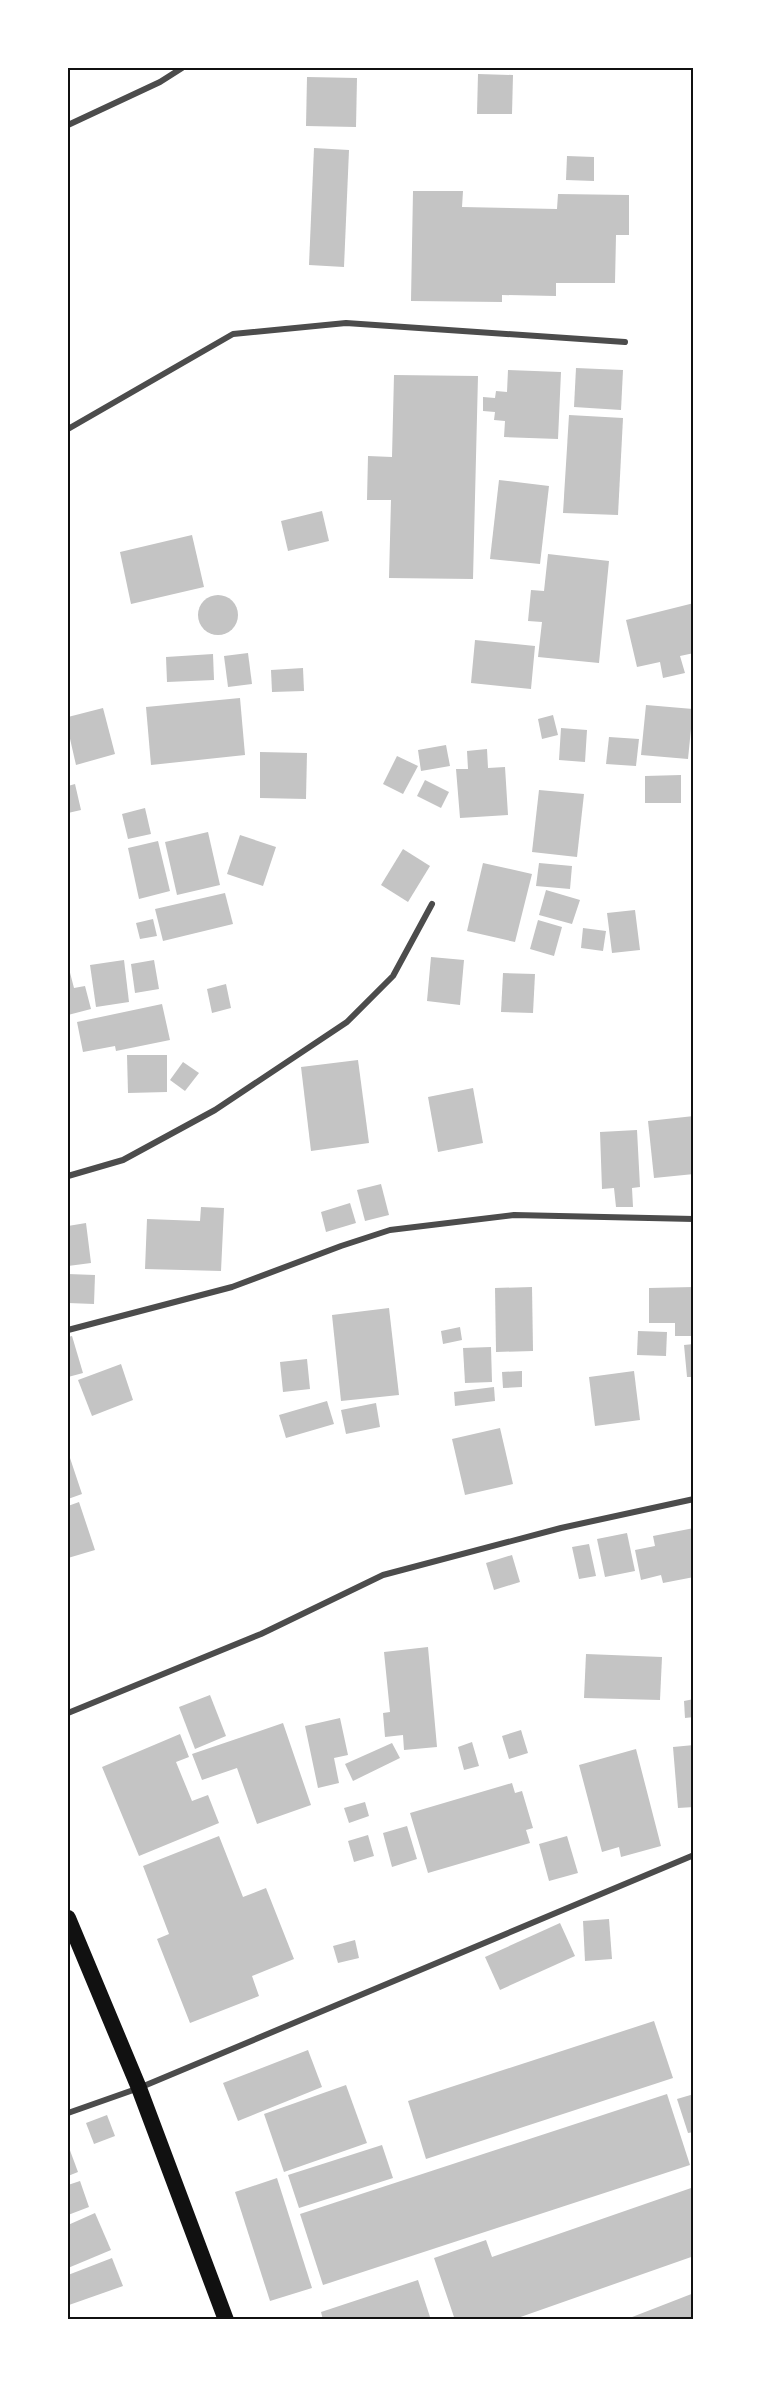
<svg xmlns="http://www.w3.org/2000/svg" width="761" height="2387" viewBox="0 0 761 2387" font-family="'Playfair Display',serif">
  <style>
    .building { fill: #c4c4c4 }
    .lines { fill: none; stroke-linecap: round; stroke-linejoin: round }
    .minor { stroke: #4c4c4c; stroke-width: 6 }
    .trunk { stroke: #111; stroke-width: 16 }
    .neatline { fill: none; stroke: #111; stroke-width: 2 }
  </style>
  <rect width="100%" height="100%" fill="#fff"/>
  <!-- building -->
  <g class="building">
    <polygon points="478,74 513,75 512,114 477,114"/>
    <polygon points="307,77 357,78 356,127 306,126"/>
    <polygon points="314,148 349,150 344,267 309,265"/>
    <polygon points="567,156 594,157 594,181 566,180"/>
    <polygon points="413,191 463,191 462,207 557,209 558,194 629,195 629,235 616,235 615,283 556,283 556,296 502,295 502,302 411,301"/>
    <polygon points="576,368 623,370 621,410 574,407"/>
    <polygon points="508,370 561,372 558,439 504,437 505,421 494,420 495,412 483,411 483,397 495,398 496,391 507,392"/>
    <polygon points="394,375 478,376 473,579 389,578 391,500 367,500 368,456 392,457"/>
    <polygon points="569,415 623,418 618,515 563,513"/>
    <polygon points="499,480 549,486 540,564 490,559"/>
    <polygon points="322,511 329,541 288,551 281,521"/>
    <polygon points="192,535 204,587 131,604 120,552"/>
    <polygon points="548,554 609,561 599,663 538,657 542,622 528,621 531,590 544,591"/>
    <circle cx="218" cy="615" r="20"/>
    <polygon points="694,603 694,653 680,656 685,673 663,678 660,662 637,667 626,620"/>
    <polygon points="475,640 535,646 531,689 471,683"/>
    <polygon points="248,653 252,684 228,687 224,656"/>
    <polygon points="213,654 214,680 167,682 166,657"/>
    <polygon points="303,668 304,691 272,692 271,670"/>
    <polygon points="240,698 245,755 151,765 146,707"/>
    <polygon points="646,705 693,709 688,759 641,755"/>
    <polygon points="103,708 115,754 76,765 68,730 68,717"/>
    <polygon points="553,715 558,735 542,739 538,719"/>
    <polygon points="561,728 587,730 585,762 559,760"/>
    <polygon points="609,737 639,739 636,766 606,764"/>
    <polygon points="446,745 450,766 421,771 418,750"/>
    <polygon points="487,749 488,768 505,767 508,815 460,818 456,769 468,769 467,751"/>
    <polygon points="260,752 307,753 306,799 260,798"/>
    <polygon points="397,756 418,766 403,794 383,784"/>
    <polygon points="681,775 681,803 645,803 645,776"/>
    <polygon points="425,780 449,792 441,808 417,796"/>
    <polygon points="75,784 81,810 68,813 68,786"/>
    <polygon points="539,790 584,794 577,857 532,852"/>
    <polygon points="145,808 151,834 128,839 122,814"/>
    <polygon points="208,832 220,885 177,895 165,842"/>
    <polygon points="240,835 276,847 263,886 227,874"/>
    <polygon points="158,841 170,891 139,899 128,848"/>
    <polygon points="403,849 430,866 408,902 381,885"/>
    <polygon points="483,863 532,874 515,942 467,931"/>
    <polygon points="539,863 572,866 570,889 536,886"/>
    <polygon points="546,890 580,900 572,924 539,915"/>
    <polygon points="225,893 233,924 163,941 155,909"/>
    <polygon points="635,910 640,950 612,953 607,913"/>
    <polygon points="153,919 157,936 140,939 136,923"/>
    <polygon points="538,920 562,927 554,956 530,949"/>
    <polygon points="583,928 606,931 603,951 581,948"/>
    <polygon points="431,957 464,960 460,1005 427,1001"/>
    <polygon points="124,960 129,1002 96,1007 90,965"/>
    <polygon points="154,960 159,989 135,993 131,964"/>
    <polygon points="68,965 74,988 85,986 91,1009 68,1015"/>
    <polygon points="503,973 535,974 533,1013 501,1012"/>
    <polygon points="226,984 231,1008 212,1013 207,989"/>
    <polygon points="162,1004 170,1040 116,1051 115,1046 83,1052 77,1022"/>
    <polygon points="127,1055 167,1055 167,1092 128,1093"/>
    <polygon points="358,1060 369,1143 311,1151 301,1067"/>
    <polygon points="183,1062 199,1073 185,1091 170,1080"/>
    <polygon points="473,1088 483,1143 438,1152 428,1097"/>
    <polygon points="694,1116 694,1174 654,1178 648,1121"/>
    <polygon points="637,1130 640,1187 632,1188 633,1207 616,1207 614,1188 602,1189 600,1132"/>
    <polygon points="381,1184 389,1215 365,1221 357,1190"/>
    <polygon points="350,1203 356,1223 326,1232 321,1212"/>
    <polygon points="201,1207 224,1208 221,1271 145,1269 147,1219 200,1221"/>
    <polygon points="86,1223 91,1263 68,1266 68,1226"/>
    <polygon points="68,1274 95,1275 94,1304 68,1303"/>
    <polygon points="532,1287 533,1351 496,1352 495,1288"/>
    <polygon points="694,1287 694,1336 675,1336 675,1323 649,1323 649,1288"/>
    <polygon points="389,1308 399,1395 341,1401 332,1315"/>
    <polygon points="460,1327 462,1340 443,1344 441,1331"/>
    <polygon points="638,1331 667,1332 666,1356 637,1355"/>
    <polygon points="72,1336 83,1373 68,1377 68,1337"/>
    <polygon points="694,1344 694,1377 687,1377 684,1345"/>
    <polygon points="491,1347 492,1382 465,1383 463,1348"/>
    <polygon points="307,1359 310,1389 283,1392 280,1362"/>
    <polygon points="121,1364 133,1400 92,1416 78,1380"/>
    <polygon points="522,1371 522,1387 503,1388 502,1372"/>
    <polygon points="634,1371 640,1420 595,1426 589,1377"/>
    <polygon points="494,1387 495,1401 455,1406 454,1392"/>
    <polygon points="327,1401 334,1424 286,1438 279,1415"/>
    <polygon points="376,1403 380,1427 346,1434 341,1410"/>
    <polygon points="500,1428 513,1484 465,1495 452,1439"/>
    <polygon points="69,1455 82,1494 68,1499 68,1456"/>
    <polygon points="79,1502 95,1550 68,1558 68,1506"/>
    <polygon points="694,1528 694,1577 663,1583 661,1575 641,1580 635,1550 655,1546 653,1536"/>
    <polygon points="627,1533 635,1571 605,1577 597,1539"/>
    <polygon points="589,1544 596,1576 579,1579 572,1547"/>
    <polygon points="512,1555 520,1582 494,1590 486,1563"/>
    <polygon points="428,1647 437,1747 404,1750 403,1735 385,1737 383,1713 390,1712 384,1652"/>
    <polygon points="586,1654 662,1657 660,1700 584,1698"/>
    <polygon points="210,1695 226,1736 195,1749 179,1707"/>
    <polygon points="694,1699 694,1717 685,1718 684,1701"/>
    <polygon points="340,1718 348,1755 334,1758 339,1783 318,1788 305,1726"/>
    <polygon points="283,1723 311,1805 257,1824 237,1768 202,1780 192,1754"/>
    <polygon points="521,1730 528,1753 509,1759 502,1736"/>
    <polygon points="180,1734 189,1757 176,1762 192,1801 208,1795 219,1823 139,1856 102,1767"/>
    <polygon points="472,1742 479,1766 464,1770 458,1747"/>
    <polygon points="392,1743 400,1758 353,1781 345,1764"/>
    <polygon points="694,1745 694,1807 678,1808 673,1747"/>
    <polygon points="636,1749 661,1846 621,1857 619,1847 602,1852 579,1765"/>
    <polygon points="512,1783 515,1793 522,1791 533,1828 526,1830 530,1843 428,1873 410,1813"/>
    <polygon points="365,1802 369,1816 349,1823 344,1808"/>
    <polygon points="407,1826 417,1859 392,1867 383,1833"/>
    <polygon points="368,1835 374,1856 354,1862 348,1841"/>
    <polygon points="219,1836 243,1897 266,1888 294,1959 252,1976 259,1996 190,2023 157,1939 169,1934 143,1866"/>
    <polygon points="567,1836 578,1873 549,1881 539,1844"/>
    <polygon points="609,1919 612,1959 585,1961 583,1921"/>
    <polygon points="560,1923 575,1956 500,1990 485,1957"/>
    <polygon points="355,1940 359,1958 338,1963 333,1946"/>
    <polygon points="654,2021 673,2078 426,2159 408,2101"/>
    <polygon points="308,2050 322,2087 238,2121 223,2083"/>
    <polygon points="346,2085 367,2143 284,2172 264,2114"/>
    <polygon points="667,2094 690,2165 323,2285 300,2214"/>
    <polygon points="694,2094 694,2132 688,2133 677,2099"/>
    <polygon points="107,2115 115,2136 94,2144 86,2123"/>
    <polygon points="68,2145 78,2172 68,2176"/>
    <polygon points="382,2145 393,2178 299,2208 288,2175"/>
    <polygon points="277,2178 312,2288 270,2301 235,2192"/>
    <polygon points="80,2181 89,2207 68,2215 68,2185"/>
    <polygon points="694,2187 694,2256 512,2320 455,2320 434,2258 486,2240 492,2257"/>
    <polygon points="95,2213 111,2250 68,2268 68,2225"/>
    <polygon points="112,2258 123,2286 69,2305 68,2275"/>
    <polygon points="418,2280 431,2320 323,2320 321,2312"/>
    <polygon points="694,2293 694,2320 627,2320 627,2319"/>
  </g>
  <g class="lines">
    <!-- minor -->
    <g class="minor">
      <polyline points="68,125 160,82 182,68"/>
      <polyline points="68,429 233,334 346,323 625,342"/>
      <polyline points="68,1176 123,1160 215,1110 347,1022 393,976 432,904"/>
      <polyline points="68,1330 232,1287 341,1246 390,1230 514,1215 694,1219"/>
      <polyline points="68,1713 261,1634 383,1575 561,1528 694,1499"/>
      <polyline points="68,2113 139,2088 694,1855"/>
    </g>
    <!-- trunk -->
    <polyline class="trunk" points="68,1918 139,2088 226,2320"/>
  </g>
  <!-- border -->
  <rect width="761" height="2387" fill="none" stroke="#ffffff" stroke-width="138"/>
  <rect x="69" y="69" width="623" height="2249" class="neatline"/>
</svg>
